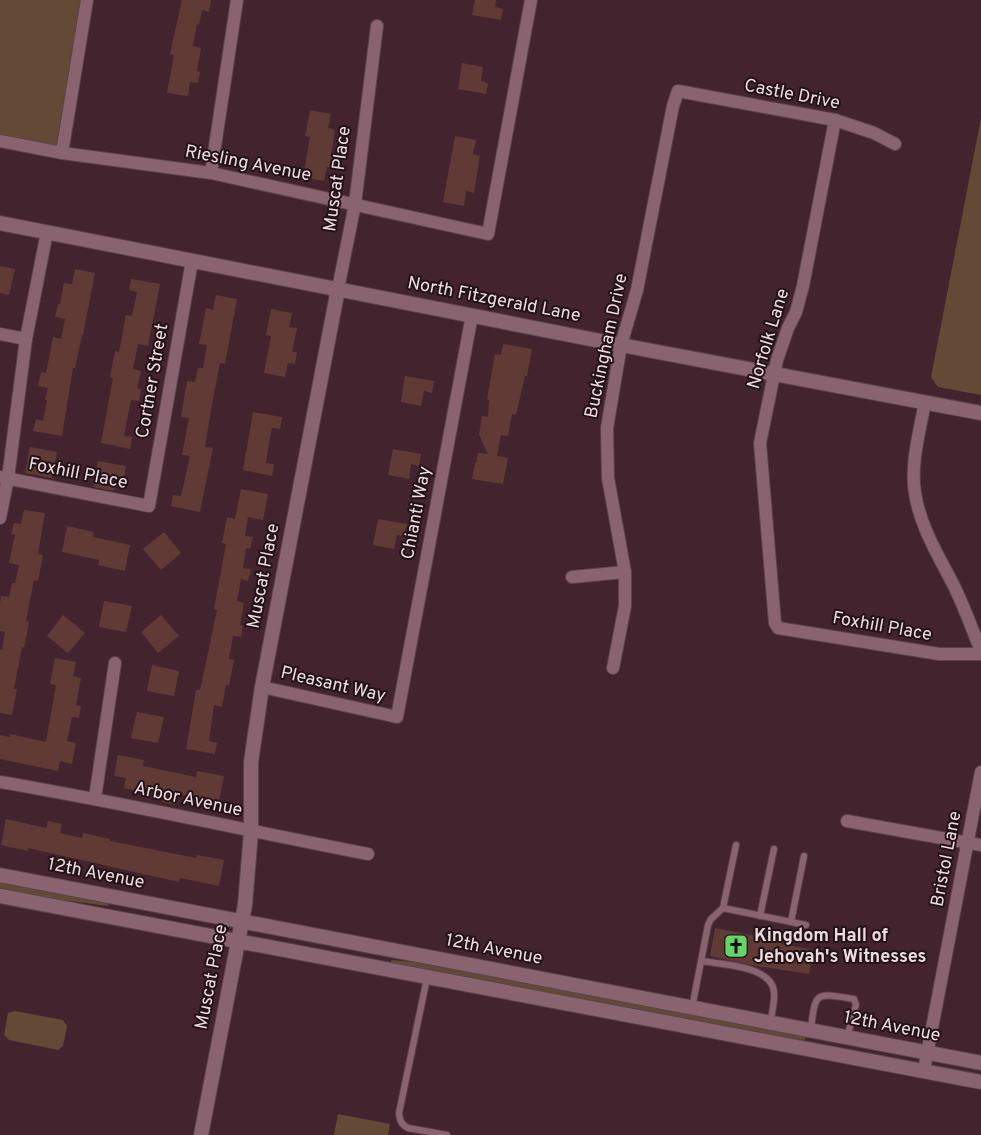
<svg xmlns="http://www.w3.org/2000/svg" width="981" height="1135" viewBox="0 0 981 1135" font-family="Overpass,sans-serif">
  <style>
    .green { fill: #634936 }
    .building { fill: #603a35 }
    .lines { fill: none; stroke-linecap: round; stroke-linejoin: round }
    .service-casing { stroke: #5c424c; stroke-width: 8 }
    .minor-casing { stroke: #5c424c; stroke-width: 14 }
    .tertiary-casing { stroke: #5c424c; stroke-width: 16 }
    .service { stroke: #896470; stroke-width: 6 }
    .minor { stroke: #896470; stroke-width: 12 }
    .tertiary { stroke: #896470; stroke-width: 14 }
    .labels { text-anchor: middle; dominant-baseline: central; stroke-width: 4; stroke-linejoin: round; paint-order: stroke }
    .street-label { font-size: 18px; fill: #f0dbe1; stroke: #201217 }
    .poi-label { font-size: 18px; font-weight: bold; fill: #f0dbe1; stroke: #201217; text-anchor: start }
  </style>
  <rect width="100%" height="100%" fill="#43242e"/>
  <!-- green -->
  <g class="green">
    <polygon points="0,0 86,0 62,153 0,141"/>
    <polygon points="981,118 981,395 938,387 931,377"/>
    <polygon points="0,876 110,900 108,906 0,892"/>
    <polygon points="391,960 414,962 542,985 806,1036 805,1040 776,1037 391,963"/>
    <polygon points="15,1011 63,1020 67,1026 63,1046 58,1050 9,1040 4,1035 8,1013"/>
    <polygon points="338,1114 390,1124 388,1135 334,1135"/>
  </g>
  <!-- building -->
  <g class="building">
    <polygon points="182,0 211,0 209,12 202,10 199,25 197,24 193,46 201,48 197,71 200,72 198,83 190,82 188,96 167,93 174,55 170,54"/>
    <polygon points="475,0 496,0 495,7 503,9 501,20 472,15"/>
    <polygon points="462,63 483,67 481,81 488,83 486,94 458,89"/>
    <polygon points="310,110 331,114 328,128 335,130 331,156 337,157 334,168 327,167 324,181 303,177 310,137 305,136"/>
    <polygon points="455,136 476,140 473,154 480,156 474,193 466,191 464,206 443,202"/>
    <polygon points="0,266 15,269 9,295 0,293"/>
    <polygon points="75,269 95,273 83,335 82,335 75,368 73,368 62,436 33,431 36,419 43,421 47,400 45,400 48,388 38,386 41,372 46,373 53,337 61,339 65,319 55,317 58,304 60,304 64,283 72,284"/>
    <polygon points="131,279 160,284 148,346 138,344 133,369 141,371 137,389 141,389 139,401 131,400 124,436 132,437 130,449 101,443 113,378 110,377 115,351 119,352 126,315 132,316 137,292 129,290"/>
    <polygon points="216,295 237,299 225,364 220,363 211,410 205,447 213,448 200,512 171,506 173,495 181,496 190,456 182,455 189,418 181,417 187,381 195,382 198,368 203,368 207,345 199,344 206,308 213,310"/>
    <polygon points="271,309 292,313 289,327 297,328 292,352 297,352 295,364 288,363 285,377 264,373 271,336 266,335"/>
    <polygon points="503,344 532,349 527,376 525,376 516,415 512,414 508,436 501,435 497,456 508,458 503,484 472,479 475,463 476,463 478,453 488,454 479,435 482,416 488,417 489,400 487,399 495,354 501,355"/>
    <polygon points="405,376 434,381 432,393 424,391 421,406 401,402"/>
    <polygon points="253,412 282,417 280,429 272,428 268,448 266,463 274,464 272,476 243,470"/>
    <polygon points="30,447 57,452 52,478 25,473"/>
    <polygon points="393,449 421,454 419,466 411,464 409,479 388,475"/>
    <polygon points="98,461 126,466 124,478 116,477 114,491 93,487"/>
    <polygon points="241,489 268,494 263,520 248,517 245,536 253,537 250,549 246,548 243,568 251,569 248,581 241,579 237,601 244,603 240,625 243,626 241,637 233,636 229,659 234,660 229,686 226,685 222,707 214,705 209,741 217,743 215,754 186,749 196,690 200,690 217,610 214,609 226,544 222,543 227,517 235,519"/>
    <polygon points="24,510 45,513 38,554 43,555 38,581 34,580 26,621 29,622 24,648 22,647 14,689 17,689 12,715 0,713 0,649 2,650 5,632 0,631 0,603 1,596 9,597 12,583 15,583 19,565 9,563 15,535 11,534 14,523 21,524"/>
    <polygon points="378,519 407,524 404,536 397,535 394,549 373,545"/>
    <polygon points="67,526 94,532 93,537 130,545 125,571 98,565 99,560 62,552"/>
    <polygon points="164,532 181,553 161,570 143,549"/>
    <polygon points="104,601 132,606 126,632 99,627"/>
    <polygon points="63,615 85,633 68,653 47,636"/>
    <polygon points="161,615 179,636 158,653 141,632"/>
    <polygon points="55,658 76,662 73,676 81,678 76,705 81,706 79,718 72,717 67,741 76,743 72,764 60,761 58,771 0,759 0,735 10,737 10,734 46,742 56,685 50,684"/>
    <polygon points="152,665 179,671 174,696 147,691"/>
    <polygon points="137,712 164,717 158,743 131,738"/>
    <polygon points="118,755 144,760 143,766 196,777 197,771 224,776 219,802 178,794 176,805 162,802 164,792 138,787 137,791 124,788 126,778 114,776"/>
    <polygon points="6,819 46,828 48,821 62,824 60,833 82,838 83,833 110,839 110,841 196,858 197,855 224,860 219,886 180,878 179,882 28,848 28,851 1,845"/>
    <polygon points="715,928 782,941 782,944 813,950 809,974 750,965 710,956"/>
  </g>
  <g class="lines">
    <!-- service casing -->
    <g class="service-casing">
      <g id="service">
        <polyline points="723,908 736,845"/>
        <polyline points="760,916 774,849"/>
        <polyline points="791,922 804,856"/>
        <path d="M701,961C722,964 772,966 774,992C775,1002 772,1013 770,1023"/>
        <path d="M427,978L399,1113C400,1121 401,1124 408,1128L447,1135"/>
        <polyline points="692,1008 708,925 711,919 723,908 806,925"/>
        <path d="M811,1030C815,990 816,993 854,999L856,1005L847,1037"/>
      </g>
    </g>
    <!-- minor casing -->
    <g class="minor-casing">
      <g id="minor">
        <polyline points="835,120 803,286 796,312 788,328 777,360 760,443 775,623 778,628 939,654 981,654"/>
        <polyline points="0,141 62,153 211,173 488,234 531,0"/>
        <polyline points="62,153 87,0"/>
        <polyline points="211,173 237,0"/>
        <polyline points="338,289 355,204 377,26"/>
        <polyline points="0,334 26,339"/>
        <path d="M925,402C920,430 910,465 915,493C920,526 938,555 953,584C964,606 972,629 981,651"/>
        <polyline points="0,477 149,506 192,261"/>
        <polyline points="0,518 8,478 26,339 47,232"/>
        <polyline points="572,577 625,572"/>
        <polyline points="613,668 625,606 625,572 608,478 607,428 621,345 637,290 673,106 678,91 835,120 874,133 895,144"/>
        <polyline points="262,687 397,717 472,315"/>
        <path d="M0,782C123,803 245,830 368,854"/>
        <polyline points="95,798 115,663"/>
        <polyline points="847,821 981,845"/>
        <polyline points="924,1070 981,772"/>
      </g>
    </g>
    <!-- tertiary casing -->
    <g class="tertiary-casing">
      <g id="tertiary">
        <polyline points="0,223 621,345 981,413"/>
        <polyline points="0,875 981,1063"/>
        <polyline points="0,896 981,1082"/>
        <polyline points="201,1135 245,905 251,832 251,762 262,687 338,289"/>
      </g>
    </g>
    <!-- service -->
    <use href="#service" class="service"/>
    <!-- minor -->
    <use href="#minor" class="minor"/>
    <!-- tertiary -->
    <use href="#tertiary" class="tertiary"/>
  </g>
  <!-- icons -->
  <defs>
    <g id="church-square" transform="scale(1.25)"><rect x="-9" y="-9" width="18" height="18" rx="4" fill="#66d466" stroke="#201217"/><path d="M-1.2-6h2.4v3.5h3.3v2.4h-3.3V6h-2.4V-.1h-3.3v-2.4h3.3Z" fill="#111"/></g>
  </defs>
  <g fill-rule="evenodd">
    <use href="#church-square" x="736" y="946"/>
  </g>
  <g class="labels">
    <!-- street labels -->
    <g class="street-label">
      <text transform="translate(792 95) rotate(11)">Castle Drive</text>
      <text transform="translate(248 164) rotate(11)">Riesling Avenue</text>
      <text transform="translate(338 179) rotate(-82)">Muscat Place</text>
      <text transform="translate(494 300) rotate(11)">North Fitzgerald Lane</text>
      <text transform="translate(769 339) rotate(-73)">Norfolk Lane</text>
      <text transform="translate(607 346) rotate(-78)">Buckingham Drive</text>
      <text transform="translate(153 381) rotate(-80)">Cortner Street</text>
      <text transform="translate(78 474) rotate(11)">Foxhill Place</text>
      <text transform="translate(417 513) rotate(-79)">Chianti Way</text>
      <text transform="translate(264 576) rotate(-79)">Muscat Place</text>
      <text transform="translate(882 627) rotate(10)">Foxhill Place</text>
      <text transform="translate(333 685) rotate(13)">Pleasant Way</text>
      <text transform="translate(188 800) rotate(12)">Arbor Avenue</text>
      <text transform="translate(947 859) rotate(-79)">Bristol Lane</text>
      <text transform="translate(96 874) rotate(11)">12th Avenue</text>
      <text transform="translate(494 950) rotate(11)">12th Avenue</text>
      <text transform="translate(212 977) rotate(-79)">Muscat Place</text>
      <text transform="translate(892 1027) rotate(11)">12th Avenue</text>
    </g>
    <!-- poi labels -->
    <g class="poi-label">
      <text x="754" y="936">Kingdom Hall of<tspan x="754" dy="21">Jehovah's Witnesses</tspan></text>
    </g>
  </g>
</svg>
